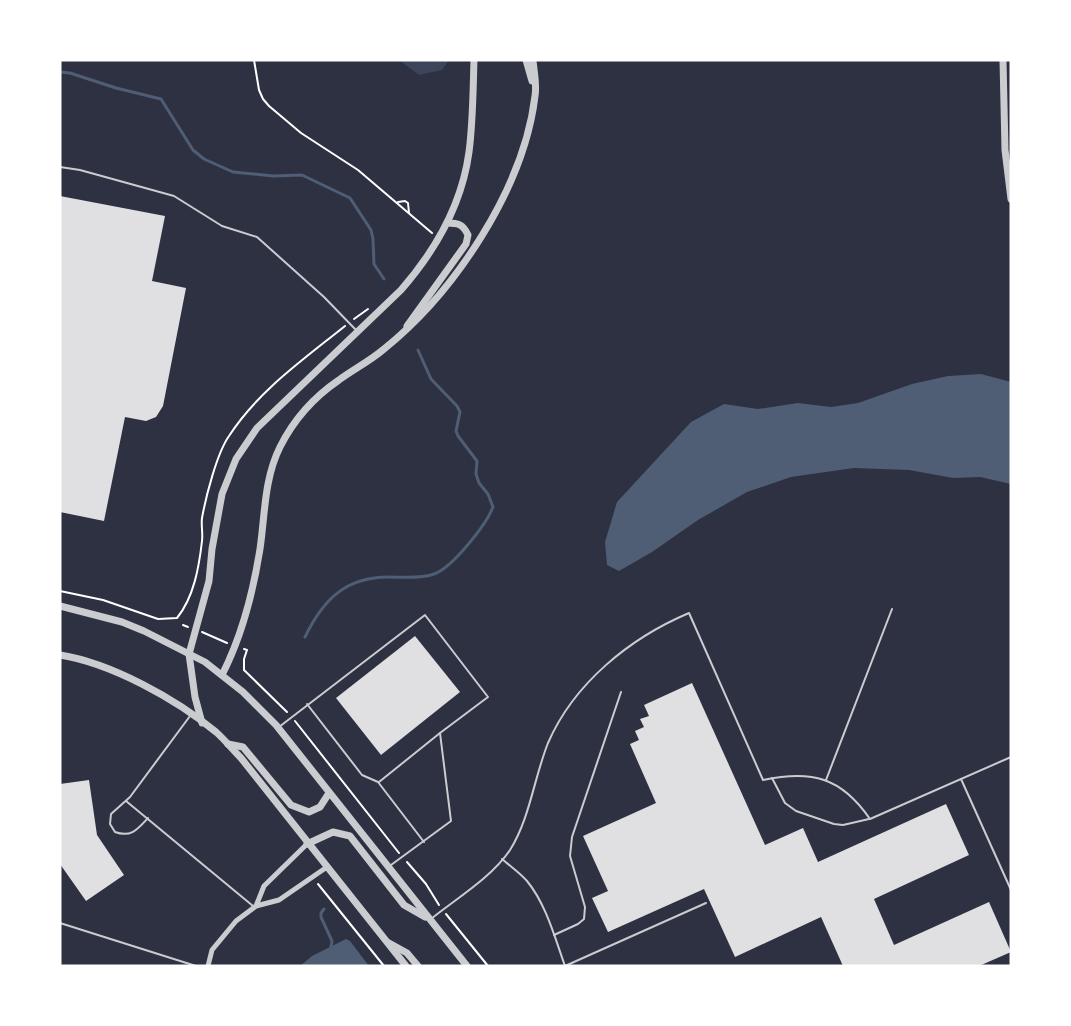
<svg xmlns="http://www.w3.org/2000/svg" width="1071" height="1026" viewBox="0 0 1071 1026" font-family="Spectral,serif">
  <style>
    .green { fill: #3c4559 }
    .water { fill: #4f5d75 }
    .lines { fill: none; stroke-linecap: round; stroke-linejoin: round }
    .stream { stroke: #4f5d75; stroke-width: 3 }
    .building { fill: #e0e0e3 }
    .path { stroke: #fff; stroke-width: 2 }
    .service { stroke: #caccd0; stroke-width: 2 }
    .minor { stroke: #caccd0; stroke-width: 5 }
    .tertiary { stroke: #caccd0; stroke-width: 7 }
  </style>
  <rect width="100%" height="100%" fill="#2d3142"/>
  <!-- green -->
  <polygon class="green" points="399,60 449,60 442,70 419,75"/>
  <!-- water -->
  <g class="water">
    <polygon points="981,374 1011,382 1011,484 980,477 953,478 909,470 854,468 791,477 747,492 698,520 652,552 619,571 607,565 605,542 617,502 691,422 724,404 758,409 798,403 831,407 858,403 912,384 948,376"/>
    <polygon points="346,939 350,941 369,966 300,966 312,956"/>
  </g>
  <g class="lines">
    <!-- stream -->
    <g class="stream">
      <polyline points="60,72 70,73 116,88 161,99 193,150 204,159 233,172 273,176 302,175 350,198 371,230 373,239 374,264 384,279"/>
      <path d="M305,637C323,600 345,577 389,577C403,577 421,579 434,574C452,568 486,525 493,507L488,494L479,483L476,474L477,461L458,436L456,431L460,412L457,406L431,379L418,350"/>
      <polyline points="324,909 321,913 321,917 332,941 331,947"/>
    </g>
  </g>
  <!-- building -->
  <g class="building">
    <polygon points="60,196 165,216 152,281 186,288 163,406 156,417 146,421 125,417 104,521 60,512"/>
    <polygon points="415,636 460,692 381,755 336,698"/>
    <polygon points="692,683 765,845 803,828 818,862 946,804 969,855 874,899 894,945 989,902 1011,952 979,966 843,966 821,917 735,957 704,889 608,932 592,898 608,891 583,836 656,803 630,744 639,740 635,731 644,727 640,719 649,716 644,705"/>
    <polygon points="89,780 97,835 124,875 86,901 60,864 60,784"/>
  </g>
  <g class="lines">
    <!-- path -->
    <g class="path">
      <polyline points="254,60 259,90 263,99 269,106 301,133 358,170 432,233"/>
      <polyline points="398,202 405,201 408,203 409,213"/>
      <polyline points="354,319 368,309"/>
      <path d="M60,591L103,600L158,619L177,618C194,597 199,567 202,541C203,533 201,525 202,518C206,496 217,453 229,436C258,391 304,359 345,326"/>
      <polyline points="183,625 188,627"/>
      <polyline points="202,632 227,643"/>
      <polyline points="244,649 247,650 244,659 244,670 287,712"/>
      <polyline points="295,721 399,853"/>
      <polyline points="407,862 426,884 439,905"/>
      <polyline points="318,884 384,966"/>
      <polyline points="446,914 488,966"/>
    </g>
    <!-- service -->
    <g class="service">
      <polyline points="60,167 80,170 174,196 222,226 257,237 324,297 356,330"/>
      <polyline points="307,704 362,775 378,782 424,842"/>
      <polyline points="279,727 425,615 488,697 440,733 451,821 391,865"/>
      <polyline points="772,778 785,803 796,811 834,824 843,825 869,819"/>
      <polyline points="961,779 1011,890"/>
      <polyline points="826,780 892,609"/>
      <polyline points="379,782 440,733"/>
      <polyline points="126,801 253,906"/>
      <path d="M148,818C138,829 131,838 115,832L110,824L111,814L130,797L190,716"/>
      <path d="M502,859C510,866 520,873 527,881C546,904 555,938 565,966"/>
      <path d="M431,919C457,898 491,878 510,850C530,818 534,778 548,743C574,683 630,638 689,613L763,780C812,770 841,777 870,819L1011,757"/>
      <polyline points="60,923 196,966"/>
      <polyline points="554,935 578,924 584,919 585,907 570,856 572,837 621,692"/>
      <polyline points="565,966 706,903"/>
    </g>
    <!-- minor -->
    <g class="minor">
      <polyline points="256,906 264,886 307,844"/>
      <polyline points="208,966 212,950 236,921 256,906 279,900 327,867"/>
    </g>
    <!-- tertiary -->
    <g class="tertiary">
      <polyline points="526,60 532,81"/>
      <polyline points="1003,60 1005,150 1011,199"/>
      <path d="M407,326L466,244L468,235C463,224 458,223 447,223"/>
      <polyline points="60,606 122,622 144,631 205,662 243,692 276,725 467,966"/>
      <path d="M60,655C111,663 176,699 216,732C225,740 233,750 241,758L406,966"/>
      <path d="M222,675C242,636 253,593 260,549C265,515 264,479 280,447C294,419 314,397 339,380C354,369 370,361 384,349C455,292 524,188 535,96C537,85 534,72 533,60"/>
      <path d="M202,723L195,697L189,654L209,581L212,549L222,494L236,459L257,428L401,290C435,251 462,204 469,152C473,122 473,90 474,60"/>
      <polyline points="228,744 243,747 291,805 309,812 320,807 329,793"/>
      <polyline points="307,844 333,832 350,836 404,905 425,917"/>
      <polyline points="389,943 407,953 418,966"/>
    </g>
  </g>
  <!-- border -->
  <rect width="1071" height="1026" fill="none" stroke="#ffffff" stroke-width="123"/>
</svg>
